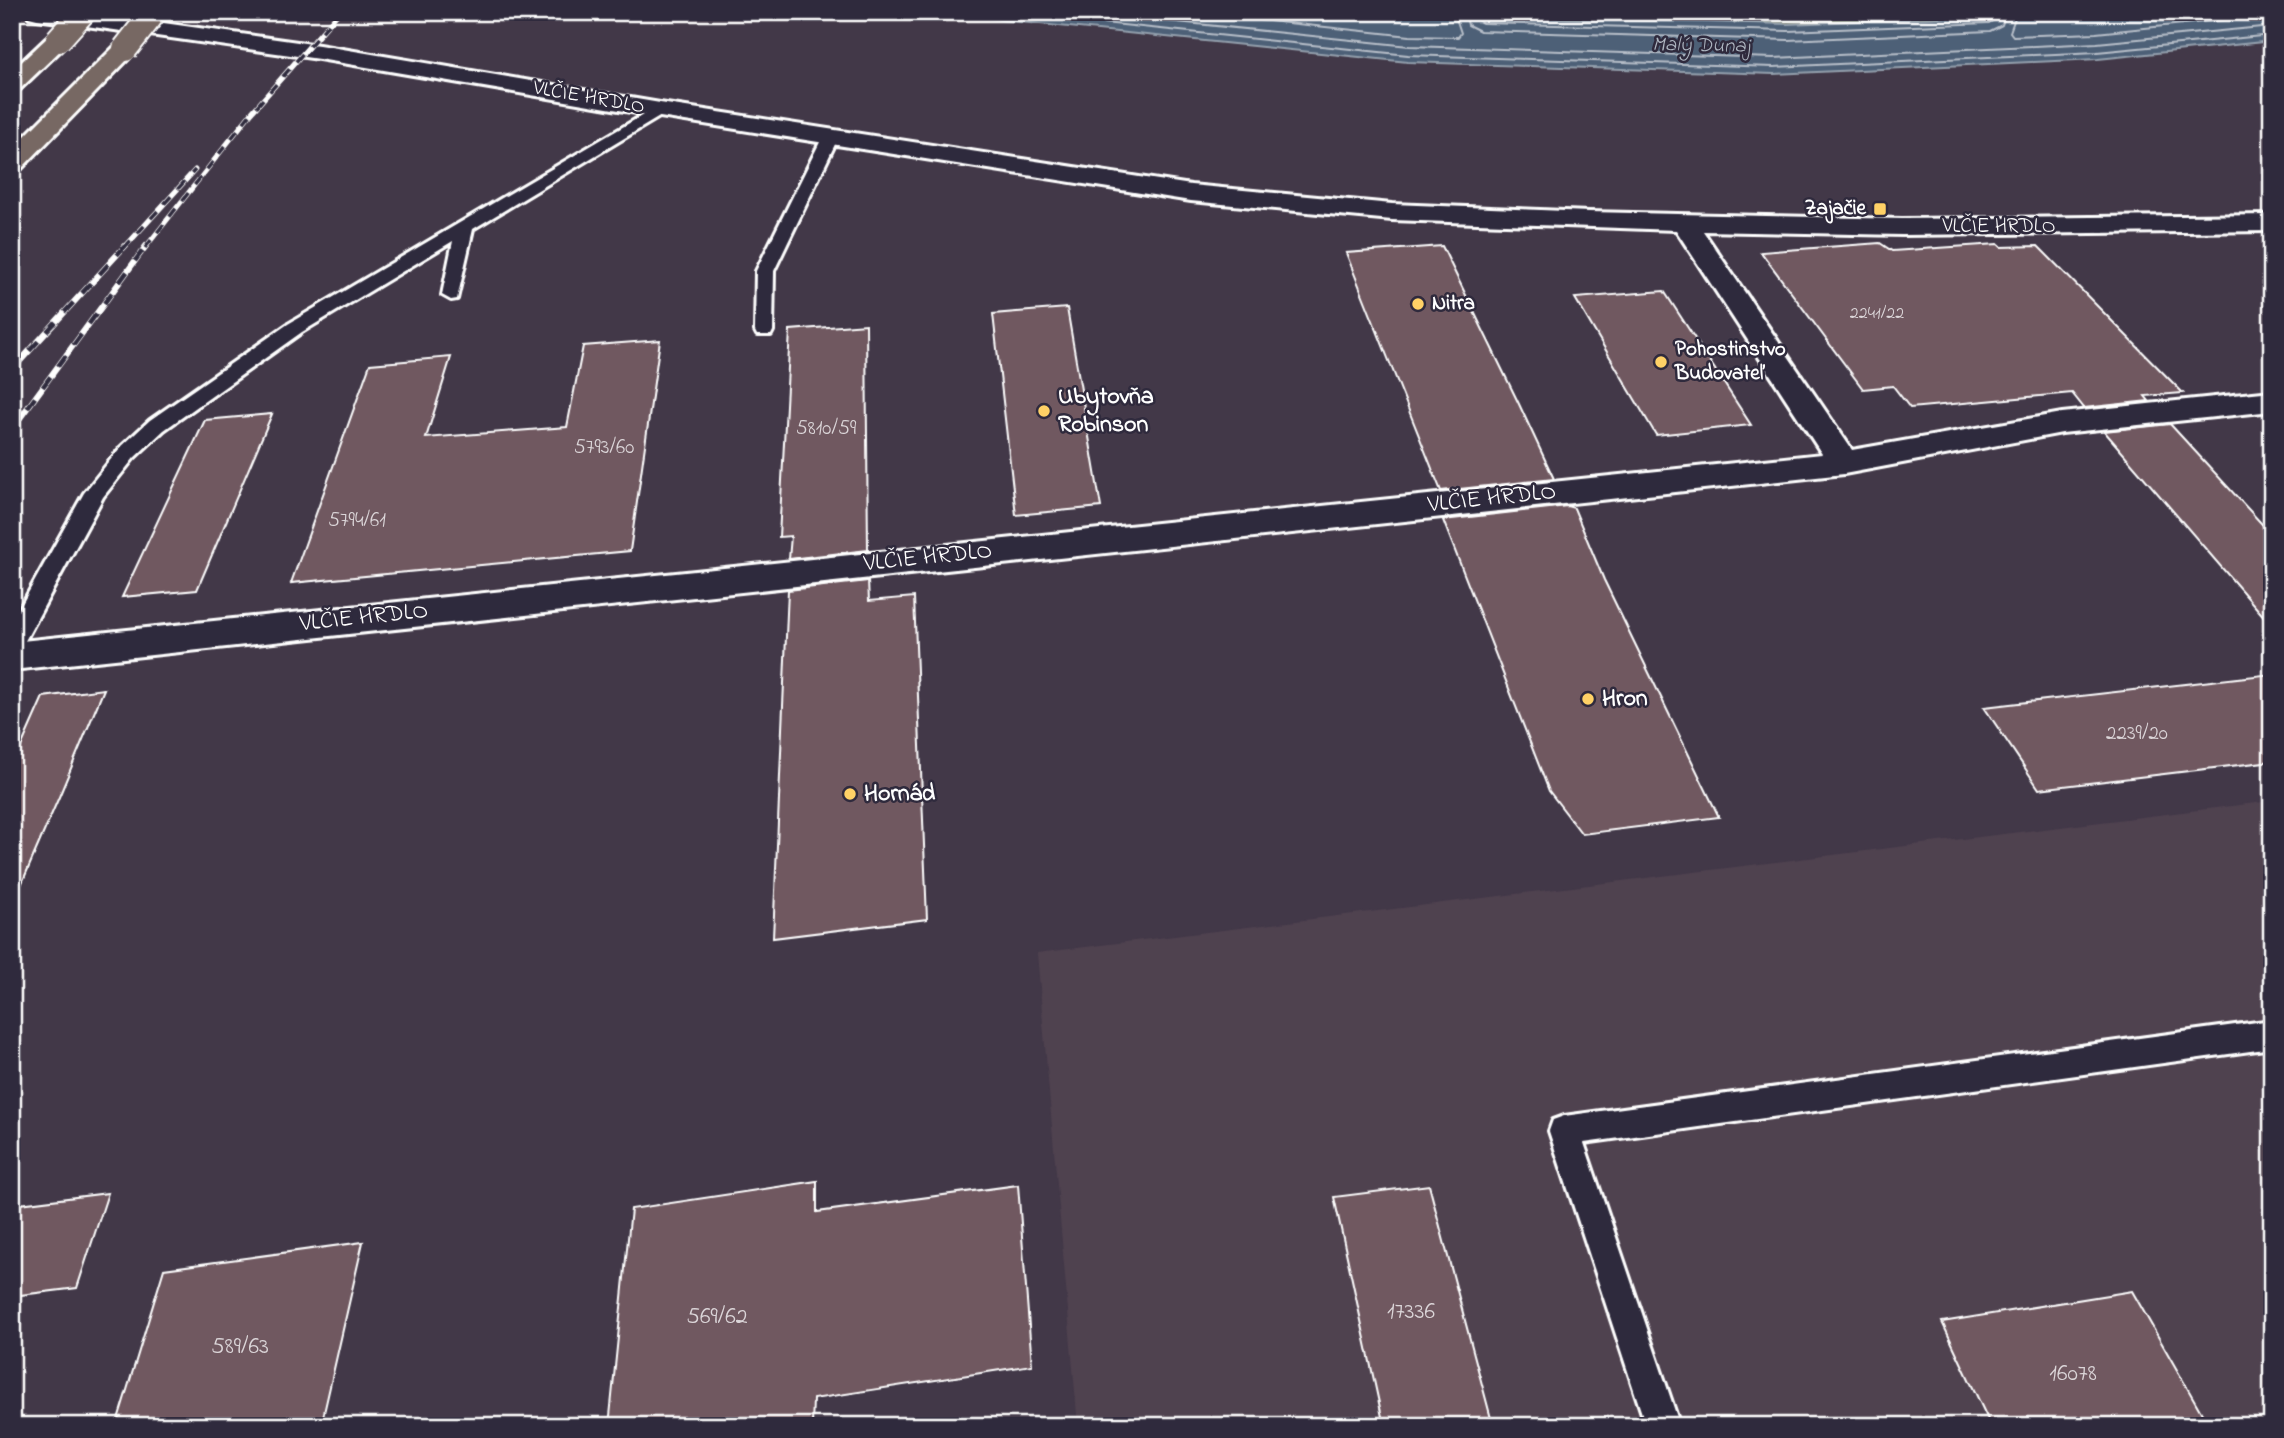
<svg xmlns="http://www.w3.org/2000/svg" width="2284" height="1438" viewBox="0 0 2284 1438" font-family="'Indie Flower',sans-serif">
  <style>
    .built { fill: #504250 }
    .green { fill: #646c5f; stroke: #b2b6af; stroke-width: 2 }
    .water { fill: #4d6077; stroke: #94a0ad; stroke-width: 2 }
    .lines { fill: none; stroke-linecap: round; stroke-linejoin: round }
    .shore { stroke: #b8bfc9; stroke-width: 2 }
    .building { fill: #705861; stroke: #fff; stroke-width: 2 }
    .lane-casing { stroke: #fff; stroke-width: 6 }
    .street-casing { stroke: #fff; stroke-width: 6 }
    .highway-casing { stroke: #fff; stroke-width: 6 }
    .lane { fill: #2f2a3d; fill-rule: evenodd }
    .street { fill: #2f2a3d; fill-rule: evenodd }
    .highway { fill: #776864; fill-rule: evenodd }
    .rail-far1-casing { stroke: #fff; stroke-width: 5 }
    .rail-casing { stroke: #fff; stroke-width: 6 }
    .rail-far1 { stroke: #2f2a3d; stroke-width: 3.5; stroke-dasharray: 10; stroke-linecap: butt }
    .rail { stroke: #2f2a3d; stroke-width: 4.5; stroke-dasharray: 13; stroke-linecap: butt }
    .highway-bridge-casing { stroke: #fff; stroke-width: 28; stroke-linecap: butt }
    .highway-bridge { stroke: #776864; stroke-width: 24 }
    .poi-dot { fill: #ffd166; stroke: #2f2a3d; stroke-width: 2.5 }
    .labels { text-anchor: middle; dominant-baseline: central; stroke-width: 5; stroke-linejoin: round; paint-order: stroke }
    .far-number-label { font-size: 18px; fill: #dbd5d8 }
    .far-water-label { font-size: 21px; font-style: italic; fill: #afb7c2; stroke: #2f2a3d }
    .far-street-label { font-size: 21px; fill: #fff; stroke: #2f2a3d }
    .far-poi-label { font-size: 21px; font-weight: bold; fill: #fff; stroke: #2f2a3d; text-anchor: start }
    .number-label { font-size: 21px; fill: #dbd5d8 }
    .poi-label { font-size: 24px; font-weight: bold; fill: #fff; stroke: #2f2a3d; text-anchor: start }
    .street-label { font-size: 24px; fill: #fff; stroke: #2f2a3d }
    .near-number-label { font-size: 24px; fill: #dbd5d8 }
  </style>
  <rect width="100%" height="100%" fill="#423848"/>
  <filter id="ink" filterUnits="userSpaceOnUse"><feTurbulence type="fractalNoise" baseFrequency=".0143" numOctaves="2"/><feDisplacementMap in="SourceGraphic" scale="14" xChannelSelector="R" yChannelSelector="G"/><feConvolveMatrix kernelMatrix="1 2 1 2 8 2 1 2 1" color-interpolation-filters="sRGB"/></filter>
  <g filter="url(#ink)">
    <!-- built -->
    <polygon class="built" points="2272,801 2272,1426 1078,1426 1037,953"/>
    <!-- green -->
    <polygon class="green" points="1422,12 2072,12 1788,24 1510,17"/>
    <!-- water -->
    <polygon class="water" points="953,12 1422,12 1510,17 1788,24 2072,12 2272,12 2272,41 2098,59 1774,74 1408,62 1001,20"/>
    <g class="lines">
      <!-- shore -->
      <g class="shore">
        <polyline points="998,12 1408,55 1774,67 2097,52 2272,35"/>
        <polyline points="1081,12 1409,46 1774,58 2097,43 2272,26"/>
        <polyline points="1183,12 1410,36 1458,37 1461,33 1454,12"/>
        <polyline points="1465,12 1468,25 1480,31 1788,40 1990,31 2002,25 2006,12"/>
        <polyline points="1474,12 1475,19 1482,23 1788,31 1989,23 1996,19 1997,12"/>
        <polyline points="2017,12 2010,32 2013,36 2096,33 2272,15"/>
      </g>
    </g>
    <!-- building -->
    <g class="building">
      <polygon points="1880,243 1892,251 1998,244 2001,247 2038,246 2183,393 2145,396 2149,401 2084,408 2072,393 1910,408 1893,386 1863,389 1761,252"/>
      <polygon points="1442,246 1518,402 1554,479 1441,491 1346,253"/>
      <polygon points="1664,291 1751,425 1656,435 1575,298"/>
      <polygon points="1067,308 1101,507 1016,515 993,314"/>
      <polygon points="866,324 868,550 789,559 791,536 779,537 790,330"/>
      <polygon points="660,340 630,551 291,583 370,364 451,357 426,438 567,427 583,346"/>
      <polygon points="272,414 197,590 122,597 205,420"/>
      <polygon points="2170,424 2272,535 2272,626 2104,431"/>
      <polygon points="1567,506 1574,508 1604,580 1719,817 1582,834 1549,791 1443,520"/>
      <polygon points="868,581 869,601 914,597 927,919 773,938 788,590"/>
      <polygon points="2272,674 2272,761 2039,789 1984,707"/>
      <polygon points="104,689 59,797 12,906 12,767 43,697"/>
      <polygon points="817,1181 817,1212 1018,1185 1032,1365 813,1399 812,1426 609,1426 631,1209"/>
      <polygon points="1429,1185 1493,1426 1384,1426 1334,1197"/>
      <polygon points="108,1193 77,1288 12,1296 12,1205"/>
      <polygon points="363,1242 321,1426 116,1426 164,1269"/>
      <polygon points="2132,1291 2209,1426 1991,1426 1942,1322"/>
    </g>
    <g class="lines">
      <!-- lane casing -->
      <g class="lane-casing">
        <g id="lane">
          <polygon points="660,105 666,107 668,110 666,113 473,229 457,299 451,300 442,295 453,241 302,332 164,430 134,458 103,497 20,650 12,653 12,622 84,493 120,448 150,420 288,324"/>
          <polygon points="830,133 838,138 774,271 773,331 771,335 757,335 755,331 756,271 822,138"/>
          <polygon points="2272,1020 2272,1048 1584,1143 1680,1426 1646,1426 1549,1131 1553,1120 1564,1116"/>
        </g>
      </g>
      <!-- street casing -->
      <g class="street-casing">
        <polygon id="street" points="26,12 86,12 319,45 660,103 1191,185 1392,204 1589,212 1902,219 2272,215 2272,231 1902,235 1703,231 1852,450 2062,413 2272,391 2272,411 2062,433 1844,474 12,670 12,642 1822,454 1676,230 1392,220 1191,201 660,117 319,59 37,19 29,17"/>
      </g>
      <!-- highway casing -->
      <g class="highway-casing">
        <g id="highway">
          <polygon points="58,33 66,35 69,40 66,45 20,89 12,91 12,71 50,35"/>
          <polygon points="125,42 133,44 137,49 133,54 21,169 12,172 12,149 117,44"/>
        </g>
      </g>
      <!-- lane -->
      <use href="#lane" class="lane"/>
      <!-- street -->
      <use href="#street" class="street"/>
      <!-- highway -->
      <use href="#highway" class="highway"/>
      <!-- rail-far1 casing -->
      <g class="rail-far1-casing">
        <g id="rail-far1">
          <polyline points="124,248 195,170"/>
          <polyline points="145,248 252,112 339,12"/>
        </g>
      </g>
      <!-- rail casing -->
      <g class="rail-casing">
        <g id="rail">
          <polyline points="12,370 125,246"/>
          <polyline points="12,429 146,246"/>
        </g>
      </g>
      <!-- rail-far1 -->
      <use href="#rail-far1" class="rail-far1"/>
      <!-- rail -->
      <use href="#rail" class="rail"/>
      <!-- highway-bridge casing -->
      <g class="highway-bridge-casing">
        <g id="highway-bridge">
          <polyline points="58,40 83,12"/>
          <polyline points="125,49 154,12"/>
        </g>
      </g>
      <!-- highway-bridge -->
      <use href="#highway-bridge" class="highway-bridge"/>
    </g>
  </g>
  <!-- markers -->
  <g class="poi-dot">
    <rect x="1873" y="202" width="14" height="14" rx="3.5"/>
    <circle cx="1418" cy="304" r="7"/>
    <circle cx="1661" cy="362" r="7"/>
    <circle cx="1044" cy="411" r="7"/>
    <circle cx="1588" cy="699" r="7"/>
    <circle cx="850" cy="794" r="7"/>
  </g>
  <g class="labels">
    <!-- far-number labels -->
    <g class="far-number-label">
      <text x="1877" y="314">2241/22</text>
    </g>
    <!-- far-water labels -->
    <g class="far-water-label">
      <text transform="translate(1701 46) rotate(1)">Malý Dunaj</text>
    </g>
    <!-- far-street labels -->
    <g class="far-street-label">
      <text transform="translate(589 98) rotate(10)">VLČIE HRDLO</text>
      <text x="1999" y="227">VLČIE HRDLO</text>
    </g>
    <!-- far-poi labels -->
    <g class="far-poi-label">
      <text x="1866" y="209" text-anchor="end">Zajačie</text>
      <text x="1432" y="304">Nitra</text>
      <text x="1675" y="350">Pohostinstvo<tspan x="1675" dy="24">Budovateľ</tspan></text>
    </g>
    <!-- number labels -->
    <g class="number-label">
      <text x="826" y="429">5810/59</text>
      <text x="604" y="448">5793/60</text>
      <text x="357" y="521">5794/61</text>
      <text x="2137" y="734">2239/20</text>
    </g>
    <!-- poi labels -->
    <g class="poi-label">
      <text x="1058" y="397">Ubytovňa<tspan x="1058" dy="28">Robinson</tspan></text>
      <text x="1602" y="699">Hron</text>
      <text x="864" y="794">Hornád</text>
    </g>
    <!-- street labels -->
    <g class="street-label">
      <text transform="translate(1492 499) rotate(-6)">VLČIE HRDLO</text>
      <text transform="translate(928 558) rotate(-6)">VLČIE HRDLO</text>
      <text transform="translate(364 618) rotate(-6)">VLČIE HRDLO</text>
    </g>
    <!-- near-number labels -->
    <g class="near-number-label">
      <text x="1411" y="1312">17336</text>
      <text x="717" y="1317">569/62</text>
      <text x="240" y="1347">589/63</text>
      <text x="2073" y="1374">16078</text>
    </g>
  </g>
  <!-- margin -->
  <rect width="2284" height="1438" fill="none" stroke="#2f2a3d" stroke-width="42"/>
  <rect x="21" y="21" width="2242" height="1396" fill="none" stroke="#fff" stroke-width="2.5" filter="url(#ink)"/>
</svg>
